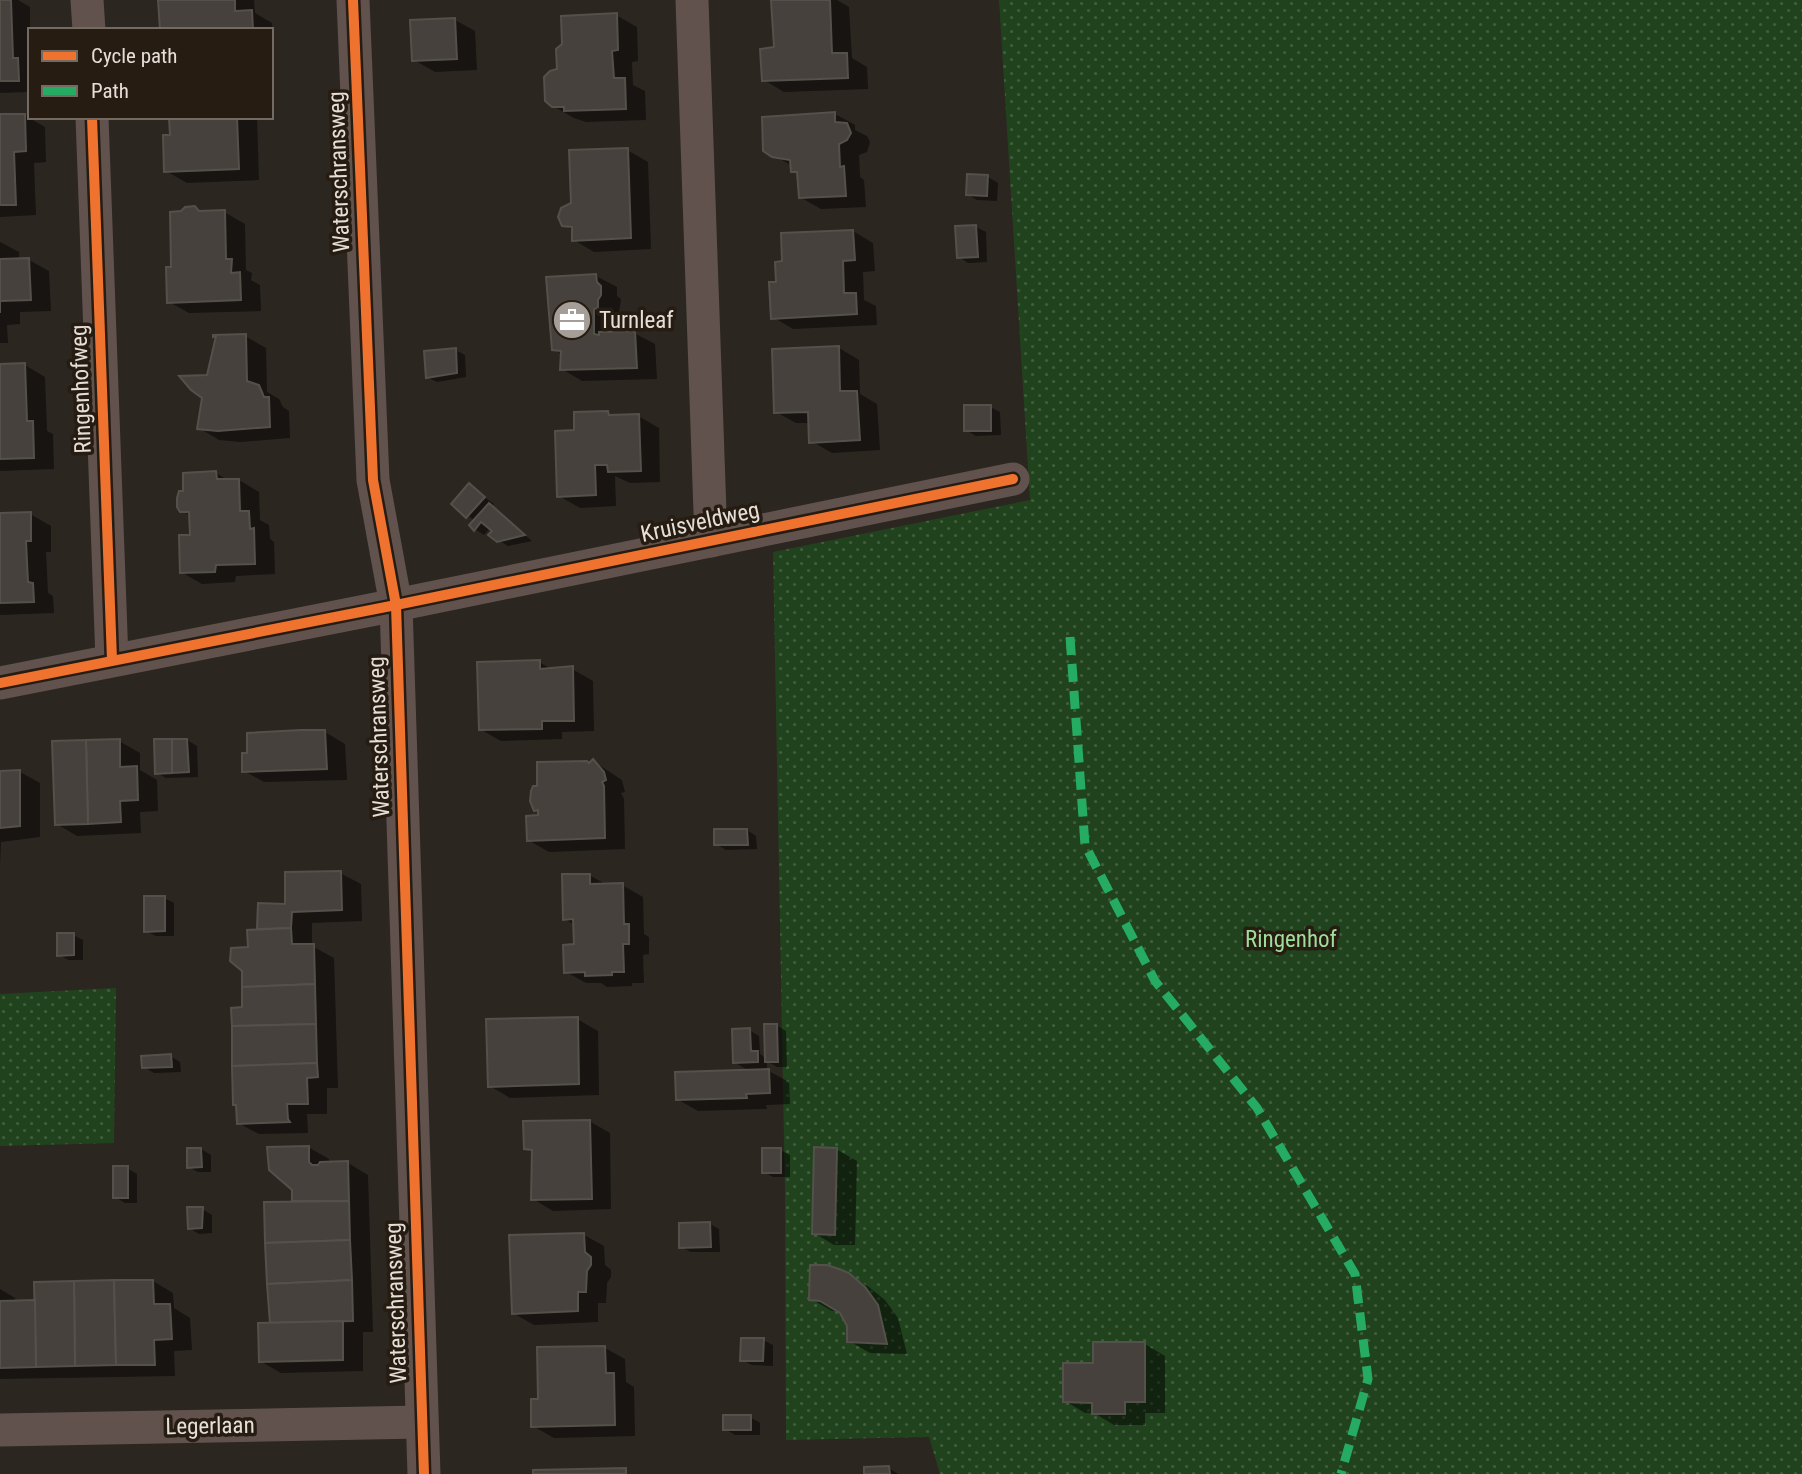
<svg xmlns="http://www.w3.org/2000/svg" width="1802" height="1474" viewBox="0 0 1802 1474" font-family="'Roboto Condensed',sans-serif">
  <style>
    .park { fill: url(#park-dots) }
    .shadow { fill: #0007 }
    .building { fill: #46413c; stroke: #54504a; stroke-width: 2 }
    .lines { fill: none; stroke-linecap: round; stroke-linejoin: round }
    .minor { stroke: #61524e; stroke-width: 33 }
    .quiet { stroke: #26ab63; stroke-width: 9; stroke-dasharray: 18 9; stroke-linecap: butt }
    .cycleway-casing { stroke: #261c12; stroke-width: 15 }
    .cycleway { stroke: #ef722f; stroke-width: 10 }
    .labels { text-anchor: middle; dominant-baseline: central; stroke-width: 7; stroke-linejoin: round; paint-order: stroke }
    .street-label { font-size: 23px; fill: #e6dfd8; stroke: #261c12 }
    .poi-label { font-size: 23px; fill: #e6dfd8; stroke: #261c12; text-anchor: start }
    .park-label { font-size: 23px; fill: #9ede99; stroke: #261c12 }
  </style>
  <defs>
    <pattern id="park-dots" width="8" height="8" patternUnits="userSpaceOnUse" patternTransform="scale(1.75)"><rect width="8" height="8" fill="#20431d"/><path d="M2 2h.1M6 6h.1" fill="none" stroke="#405e3d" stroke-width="1.8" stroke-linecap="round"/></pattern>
  </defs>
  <rect width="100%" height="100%" fill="#2b2620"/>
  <!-- park -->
  <g class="park">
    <polygon points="999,0 1802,0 1802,1474 940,1474 929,1437 786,1440 785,1191 773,552 1030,500"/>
    <polygon points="116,988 114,1143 0,1146 0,994"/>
  </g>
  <!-- shadow -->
  <g class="shadow">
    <polygon points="0,0 18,0 30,7 30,92 0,93"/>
    <polygon points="172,0 254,0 255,13 272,23 273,47 271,47 271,30 161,30"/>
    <polygon points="773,0 837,0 849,7 852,58 867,67 868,89 784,92 764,80 775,49"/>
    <polygon points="616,15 637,27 638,61 632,62 633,85 645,91 646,120 586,122 574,118 553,106 559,71"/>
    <polygon points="455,20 475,31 477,70 435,72 414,60"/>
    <polygon points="835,114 855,125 855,130 867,136 870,142 867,152 859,155 860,177 864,180 866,207 821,209 800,197 799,175 793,171 792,166 765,150"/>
    <polygon points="24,115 45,127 46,162 34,163 36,215 0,217 0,116"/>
    <polygon points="171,117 257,117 259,180 187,183 166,171 172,137"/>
    <polygon points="627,150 648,162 651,249 594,252 574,240 573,230 564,225 572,204"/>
    <polygon points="988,177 998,183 997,201 977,200 967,194"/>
    <polygon points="194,208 203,213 224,212 245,224 246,270 252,273 251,280 260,285 261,311 189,313 169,302 173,269"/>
    <polygon points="976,227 986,232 987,262 968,263 959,257"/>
    <polygon points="853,231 873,243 875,271 863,272 864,300 876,306 877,325 793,329 773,317 784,263"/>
    <polygon points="0,242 19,252 19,260 29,260 49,271 51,311 20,312 20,324 7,325 8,343 0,343"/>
    <polygon points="596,276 617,287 617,296 621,299 618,319 614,320 614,333 634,333 655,344 657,379 582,381 562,369 562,354 553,349"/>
    <polygon points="245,336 266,348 267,392 279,399 283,407 289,411 290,438 240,442 219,440 199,428 209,376"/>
    <polygon points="839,348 859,360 860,394 877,404 880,450 832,453 811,441 810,423 796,423 776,412"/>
    <polygon points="455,350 465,355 466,377 437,382 427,377"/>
    <polygon points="25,365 45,377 47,431 53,434 54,469 0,471 0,366"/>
    <polygon points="990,407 1000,412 1001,435 976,436 966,430"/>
    <polygon points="608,412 615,417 638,416 659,428 660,482 630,483 615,476 616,506 580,508 559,496"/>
    <polygon points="216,473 229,481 239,480 259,492 260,520 269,525 270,539 274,542 275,574 236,576 235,582 202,584 181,572 192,536 191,516 182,511"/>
    <polygon points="469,486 494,504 491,506 532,541 508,546 498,540 491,527 484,535 475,529 475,521 453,504"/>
    <polygon points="30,514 51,526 51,552 46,552 48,593 53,596 54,613 0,615 0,515"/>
    <polygon points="539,662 553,670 572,669 593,681 594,731 562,732 562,739 501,741 480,729"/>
    <polygon points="325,732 345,744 347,780 264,782 244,771"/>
    <polygon points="187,740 197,746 198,777 166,778 157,773"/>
    <polygon points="119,741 140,753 140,770 157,780 158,811 140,812 141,833 77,836 57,824"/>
    <polygon points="593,761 622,780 625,792 621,793 624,799 625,849 549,852 528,840 540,817 540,812 535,809"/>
    <polygon points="0,772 20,772 40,783 40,837 1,842 0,867"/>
    <polygon points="747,830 756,836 757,849 726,850 716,844"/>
    <polygon points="340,873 361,884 362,921 312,923 312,946 334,958 338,1088 327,1088 327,1114 307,1114 308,1133 259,1134 238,1123 244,1008 249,949 259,931 259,905 286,905"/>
    <polygon points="589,875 607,885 622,885 643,897 644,934 649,937 649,954 643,955 644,983 632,983 632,986 607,987 601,983 586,983 566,972 576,946 575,925 565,919"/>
    <polygon points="164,898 174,903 174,936 156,936 146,931"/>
    <polygon points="73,935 83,940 83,960 69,960 59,955"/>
    <polygon points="577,1019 598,1031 599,1095 510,1098 490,1086"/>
    <polygon points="776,1025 786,1031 787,1067 777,1067 767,1061 767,1070 789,1082 790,1104 766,1105 767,1109 698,1111 677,1099 749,1071 734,1062 749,1030 759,1036 760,1054 767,1059"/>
    <polygon points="170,1056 180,1062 181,1072 154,1073 144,1067"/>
    <polygon points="589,1121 610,1133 611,1209 553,1211 533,1199 534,1153 526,1148"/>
    <polygon points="308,1147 329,1159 329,1163 348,1163 368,1175 373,1332 363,1332 363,1371 281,1373 260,1361 272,1325 294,1203 294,1189"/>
    <polygon points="201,1149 211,1155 211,1172 198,1172 189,1167"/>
    <polygon points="836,1149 857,1161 855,1245 834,1245 814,1233"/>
    <polygon points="780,1150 790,1155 790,1177 773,1177 764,1172"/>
    <polygon points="127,1168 137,1174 137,1203 125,1203 115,1197"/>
    <polygon points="202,1209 212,1215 212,1233 199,1234 189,1228"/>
    <polygon points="710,1224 719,1229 720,1252 691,1252 681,1247"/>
    <polygon points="584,1235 604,1246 605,1265 611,1270 611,1277 607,1283 606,1303 598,1303 598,1322 534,1325 513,1313"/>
    <polygon points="848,1274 869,1287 885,1300 898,1318 907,1354 870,1353 849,1341 849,1325 841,1311 832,1311 811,1299"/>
    <polygon points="153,1281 173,1293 174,1308 190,1318 192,1350 174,1351 175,1376 0,1379 0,1289 15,1298 16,1302 37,1302"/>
    <polygon points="763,1340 773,1345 773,1366 752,1365 742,1360"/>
    <polygon points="1145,1344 1165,1356 1165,1413 1145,1413 1145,1425 1114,1425 1094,1413 1085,1413 1065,1401 1094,1365"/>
    <polygon points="605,1348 625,1359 626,1382 634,1387 635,1436 554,1438 533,1426 540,1400"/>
    <polygon points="750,1417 760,1423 760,1435 735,1435 725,1429"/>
    <polygon points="889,1468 898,1474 866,1474"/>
  </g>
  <!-- building -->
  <g class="building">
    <polygon points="0,0 11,0 13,58 18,58 19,81 0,81"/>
    <polygon points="158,0 235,0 235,11 252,10 253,30 160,30"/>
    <polygon points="771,0 830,0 832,53 847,53 848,78 762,81 760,49 774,47"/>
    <polygon points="617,13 618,50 612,51 614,78 625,78 626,109 564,111 564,107 552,107 545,101 544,77 550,71 557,69 556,49 562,44 561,16"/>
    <polygon points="455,18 457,59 412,61 410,20"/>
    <polygon points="835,112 835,122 847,123 851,133 847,140 839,144 840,167 844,166 846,196 799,198 797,172 791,172 790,160 772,157 763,151 762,117"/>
    <polygon points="0,114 25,114 26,151 14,152 16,205 0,205"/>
    <polygon points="169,117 237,117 239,169 164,172 163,135 170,135"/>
    <polygon points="628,148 631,238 572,241 572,227 562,226 558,217 561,208 571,203 569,150"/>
    <polygon points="967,174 988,175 987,196 966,195"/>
    <polygon points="195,206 199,211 225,210 226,259 232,259 231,273 240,272 241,300 167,303 166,267 171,267 170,212 181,211 185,207"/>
    <polygon points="976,225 978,257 957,258 955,226"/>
    <polygon points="853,230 855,260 843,261 844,293 856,293 857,314 771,319 769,282 776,282 775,262 782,261 781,233"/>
    <polygon points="29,258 31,300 0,301 0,313 0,259"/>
    <polygon points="596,274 597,282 601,286 601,295 598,300 598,308 594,309 594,334 599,335 599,332 635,331 637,368 560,370 561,351 552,350 546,277"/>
    <polygon points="246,334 247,381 259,385 264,397 269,397 270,427 218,431 197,429 202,398 191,390 179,376 207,375 216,336 213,337 213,335"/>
    <polygon points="839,346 840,391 857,391 860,440 809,443 808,412 774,413 772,349"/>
    <polygon points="456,348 457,373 426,378 424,351"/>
    <polygon points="25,363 27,421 33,421 34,458 0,459 0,364"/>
    <rect x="964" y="405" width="27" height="26"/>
    <polygon points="608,411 609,415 639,414 641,471 608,472 607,465 595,465 596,495 557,497 555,431 574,430 574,412"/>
    <polygon points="216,471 217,479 239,479 240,511 249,511 250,529 254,528 255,564 216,565 215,572 180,573 179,535 190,535 189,512 180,512 177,507 177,498 179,491 183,491 183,473"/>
    <polygon points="469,483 485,497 466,518 451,504"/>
    <polygon points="489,503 525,535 497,542 488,535 492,531 481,522 474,531 469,525"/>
    <polygon points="31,512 31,541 26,541 28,582 33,583 34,602 0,603 0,513"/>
    <polygon points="540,660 540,669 573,666 574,721 542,721 542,729 479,730 477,662"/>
    <polygon points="301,730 325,730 327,769 242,772 242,753 247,753 247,733"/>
    <polygon points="120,739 120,767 137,766 138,800 120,801 121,822 88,824 86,740"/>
    <polygon points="154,739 172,739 172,773 155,774"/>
    <polygon points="172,739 187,739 189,772 172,773"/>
    <polygon points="86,740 88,824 55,825 52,741"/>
    <polygon points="593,759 604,772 606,780 602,782 604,786 605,838 527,841 526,816 538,815 538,810 534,811 530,801 531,791 533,786 537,786 537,762 587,761 589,763"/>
    <polygon points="20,770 20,826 0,828 0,771"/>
    <polygon points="714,829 747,829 748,845 714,845"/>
    <polygon points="341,871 342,910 292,912 291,928 257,929 258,903 285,904 285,872"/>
    <polygon points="562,874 590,874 590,884 623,883 624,924 629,924 629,944 623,944 624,972 612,972 612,975 585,976 585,972 564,973 563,945 574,944 573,919 563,920"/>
    <polygon points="144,896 165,896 165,931 144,932"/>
    <polygon points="291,928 292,944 314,944 315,984 242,987 242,971 230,961 231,948 248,947 247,930"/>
    <polygon points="57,933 74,933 74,955 57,956"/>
    <polygon points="315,984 316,1024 232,1026 231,1008 242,1007 242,987"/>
    <polygon points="578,1017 579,1084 488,1087 486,1019"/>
    <polygon points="316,1024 317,1063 232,1066 232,1026"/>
    <polygon points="764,1024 777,1024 778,1062 765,1062"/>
    <polygon points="750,1028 751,1051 758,1051 758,1062 733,1063 732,1029"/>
    <polygon points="171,1054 172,1067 142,1068 141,1056"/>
    <polygon points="317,1063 318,1077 307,1078 308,1104 287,1104 288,1119 290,1122 237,1124 236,1105 233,1105 232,1066"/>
    <polygon points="769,1069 770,1093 746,1094 747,1098 676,1100 675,1072"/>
    <polygon points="590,1120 592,1199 531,1200 532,1150 524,1149 523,1121"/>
    <polygon points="309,1146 309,1162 312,1165 318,1165 320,1162 348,1161 349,1201 292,1201 292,1190 269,1170 267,1147"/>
    <polygon points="814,1147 837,1148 835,1235 812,1234"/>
    <polygon points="187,1148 201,1148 202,1167 187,1168"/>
    <rect x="762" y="1148" width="19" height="25"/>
    <rect x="113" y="1166" width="15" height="32"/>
    <polygon points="349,1201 350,1240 265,1243 264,1202"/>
    <polygon points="187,1207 203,1207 202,1228 188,1229"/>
    <polygon points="710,1222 711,1247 679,1248 679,1223"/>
    <polygon points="584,1233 585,1252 591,1257 591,1265 587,1271 586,1292 578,1292 578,1311 512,1314 509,1235"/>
    <polygon points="350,1240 352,1280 267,1284 265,1243"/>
    <polygon points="810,1265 827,1265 839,1269 849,1273 865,1287 878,1305 887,1344 847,1342 847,1326 840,1313 820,1301 809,1300"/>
    <polygon points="114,1280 116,1365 75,1366 74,1281"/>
    <polygon points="114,1280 153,1280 154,1304 170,1304 172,1339 154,1340 155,1365 116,1365"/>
    <polygon points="352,1280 353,1321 270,1323 267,1284"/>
    <polygon points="74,1281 75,1366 36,1367 34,1282"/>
    <polygon points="35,1300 36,1367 0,1368 0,1301"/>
    <polygon points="343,1321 343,1360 259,1362 258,1323"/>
    <polygon points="741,1338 764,1338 763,1361 740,1361"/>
    <polygon points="1093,1342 1145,1342 1145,1402 1125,1402 1125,1414 1092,1414 1092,1403 1063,1402 1063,1363 1093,1363"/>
    <polygon points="605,1346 606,1373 614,1373 615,1425 531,1427 531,1399 538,1399 537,1347"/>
    <rect x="723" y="1415" width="28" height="15"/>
    <polygon points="889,1466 890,1474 864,1474 864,1467"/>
    <polygon points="626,1468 626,1474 533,1474 533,1470"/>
  </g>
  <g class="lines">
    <!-- minor -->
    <g class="minor">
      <polyline points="87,0 89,30"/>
      <polyline points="353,0 373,480 396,605 424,1474"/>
      <polyline points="692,0 711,541"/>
      <polyline points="92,117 112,660"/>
      <polyline points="0,683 396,605 1013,479"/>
      <polyline points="0,1430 421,1422"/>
    </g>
    <!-- quiet -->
    <polyline class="quiet" points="1070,637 1085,845 1155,981 1257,1108 1355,1274 1368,1379 1341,1474"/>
    <!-- cycleway casing -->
    <g class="cycleway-casing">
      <g id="cycleway">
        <polyline points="353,0 373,480 396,605 424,1474"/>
        <polyline points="92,117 112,660"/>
        <polyline points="0,683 396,605 1013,479"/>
      </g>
    </g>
    <!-- cycleway -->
    <use href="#cycleway" class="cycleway"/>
  </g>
  <!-- icons -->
  <defs>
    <g id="office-disc" transform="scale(2.0125)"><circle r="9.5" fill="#a59e98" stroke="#261c12"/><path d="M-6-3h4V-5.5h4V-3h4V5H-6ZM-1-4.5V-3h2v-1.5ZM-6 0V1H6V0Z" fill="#fff"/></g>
  </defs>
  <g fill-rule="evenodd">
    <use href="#office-disc" x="572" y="320"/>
  </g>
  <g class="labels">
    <!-- street labels -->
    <g class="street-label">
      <text transform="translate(339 172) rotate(-92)">Waterschransweg</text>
      <text transform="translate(81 389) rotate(-92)">Ringenhofweg</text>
      <text transform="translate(700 522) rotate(-12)">Kruisveldweg</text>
      <text transform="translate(379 737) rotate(-92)">Waterschransweg</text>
      <text transform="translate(396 1303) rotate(-92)">Waterschransweg</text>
      <text transform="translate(210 1426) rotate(-1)">Legerlaan</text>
    </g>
    <!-- poi labels -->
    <g class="poi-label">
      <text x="599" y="320">Turnleaf</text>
    </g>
    <!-- park labels -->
    <g class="park-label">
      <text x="1291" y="939">Ringenhof</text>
    </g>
  </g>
  <!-- legend -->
  <rect x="28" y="28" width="245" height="91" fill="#261c12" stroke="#736a61" stroke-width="2"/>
  <rect x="42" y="51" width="35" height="10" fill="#ef722f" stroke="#736a61" stroke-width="2"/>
  <text x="91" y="63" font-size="21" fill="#e6dfd8">Cycle path</text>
  <rect x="42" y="86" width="35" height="10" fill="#26ab63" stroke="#736a61" stroke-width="2"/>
  <text x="91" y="98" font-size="21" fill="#e6dfd8">Path</text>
</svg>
